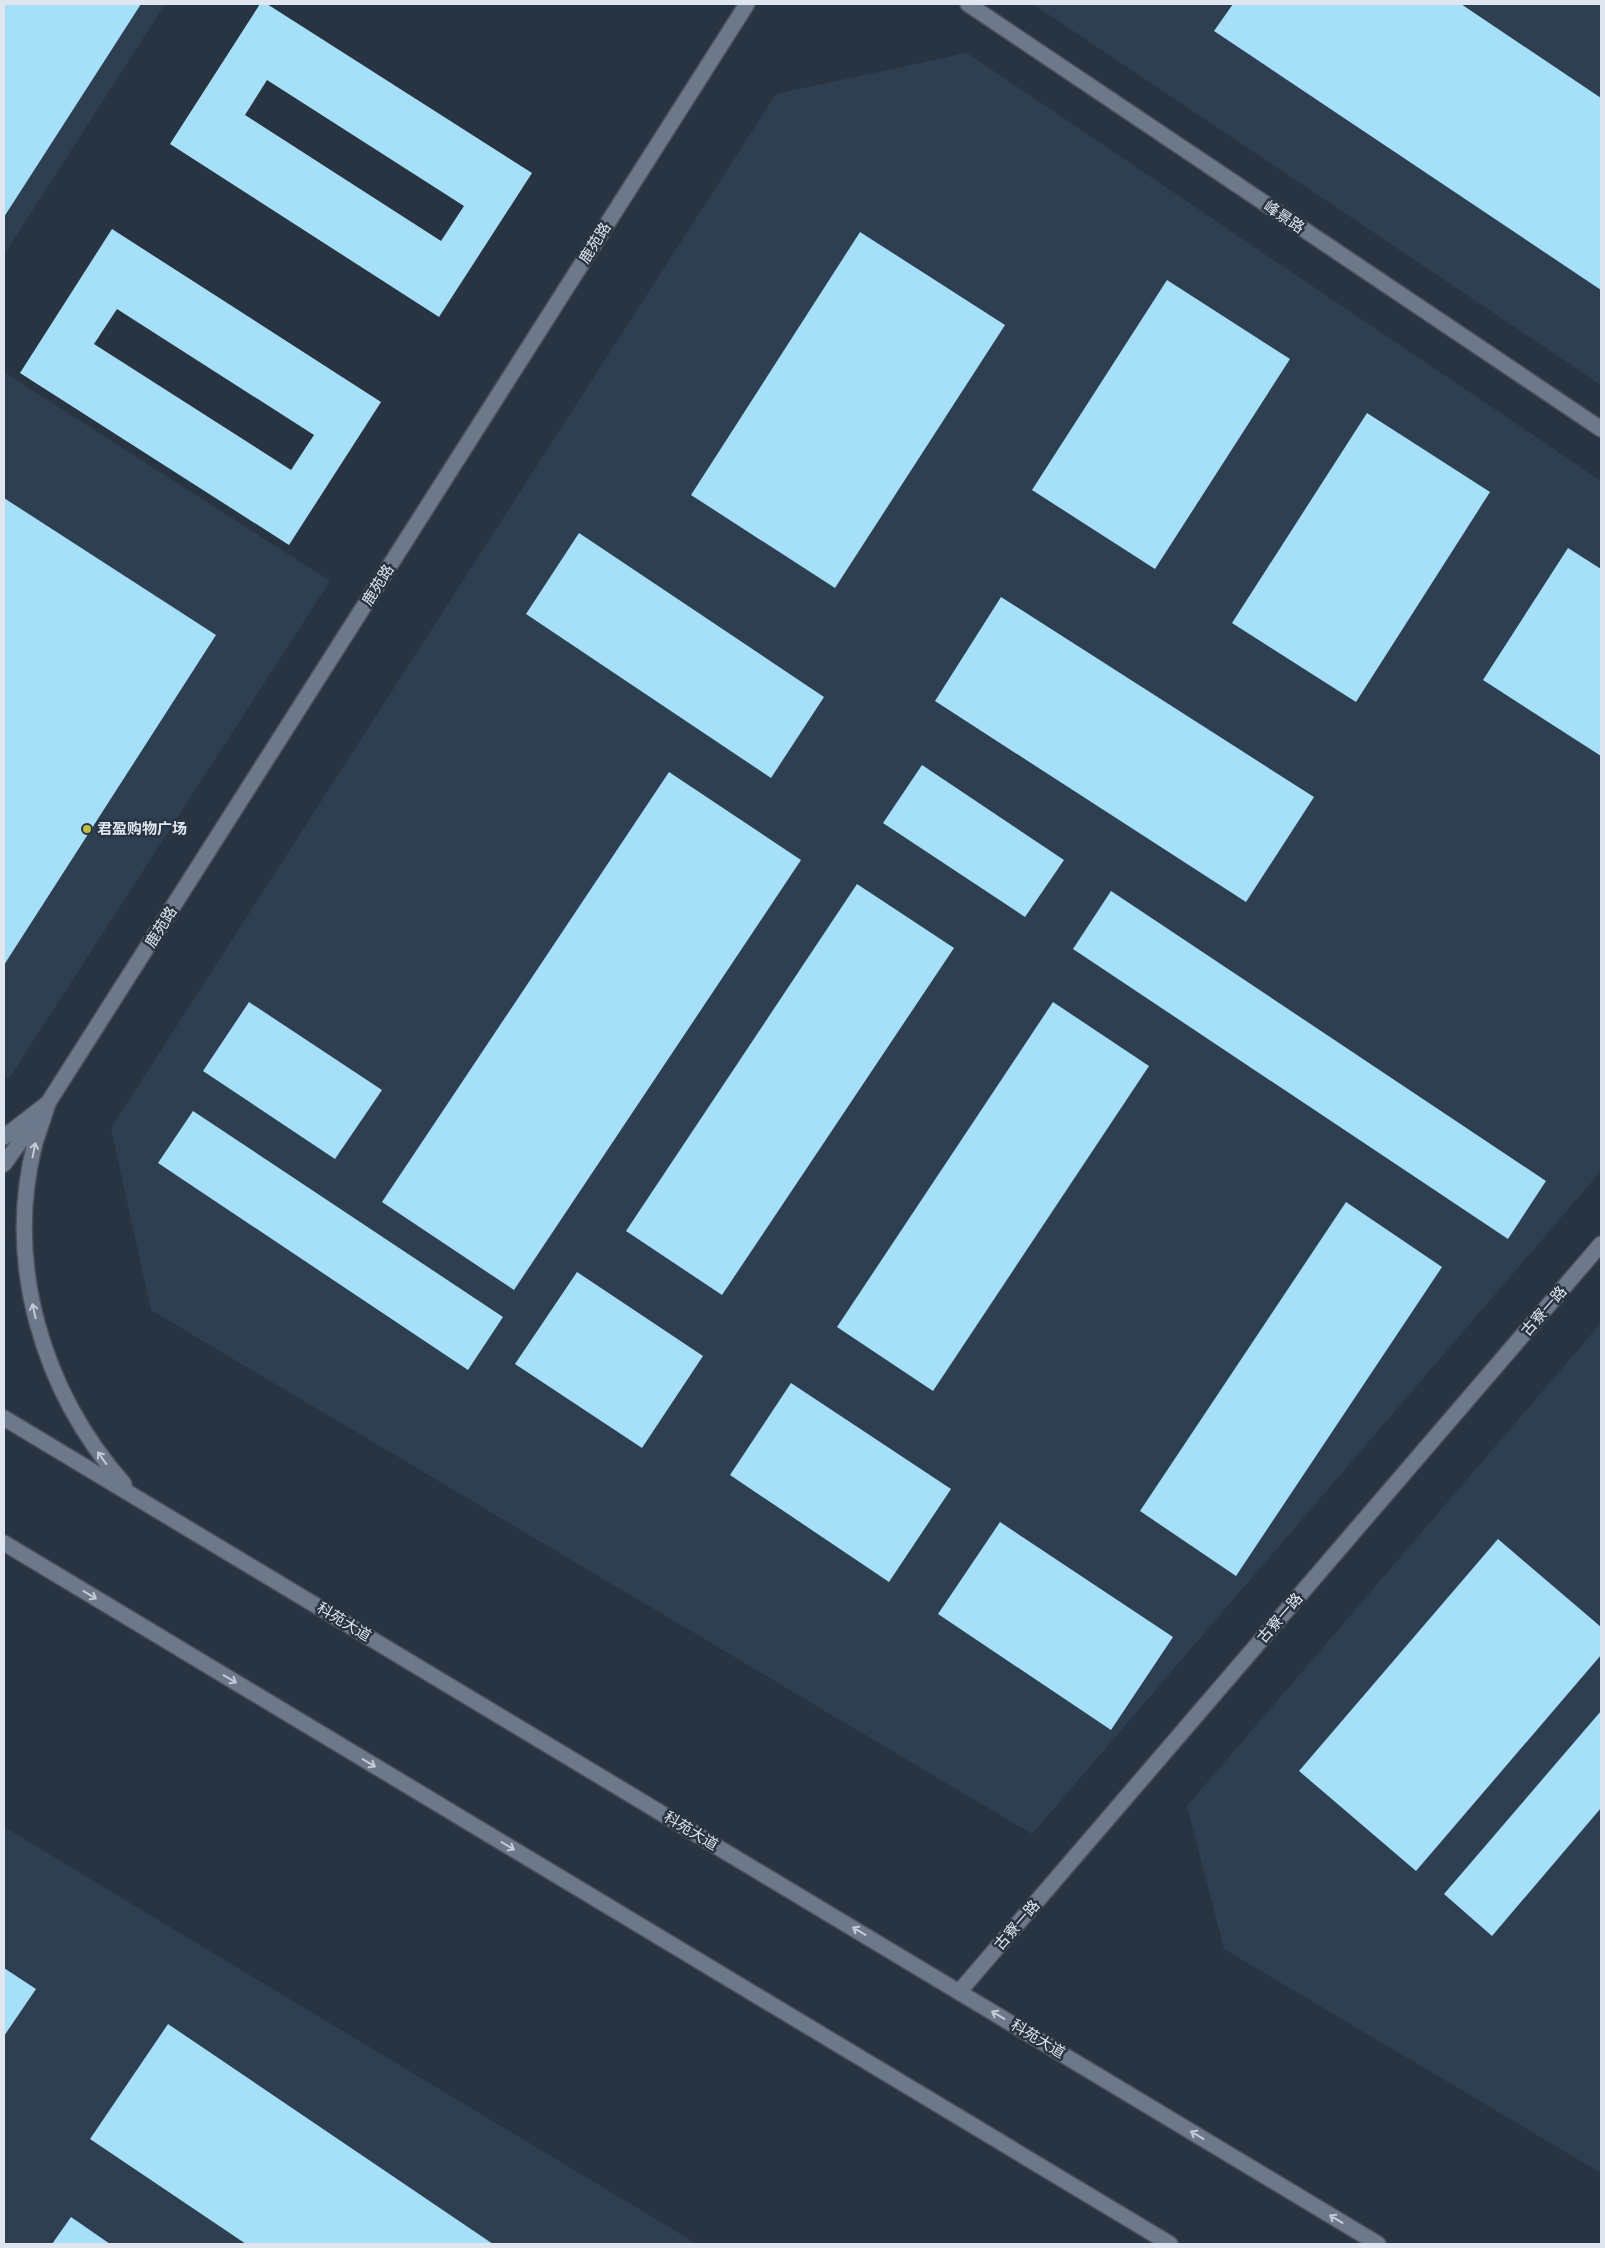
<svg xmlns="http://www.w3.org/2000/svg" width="1605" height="2248" viewBox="0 0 1605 2248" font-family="'Fira Sans Condensed','Noto Sans SC',sans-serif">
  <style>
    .built { fill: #2f3f52 }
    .building { fill: #a5dff8; fill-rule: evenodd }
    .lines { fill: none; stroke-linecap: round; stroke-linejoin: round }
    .minor-casing { stroke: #47515c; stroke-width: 18 }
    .tertiary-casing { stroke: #47515c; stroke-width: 18 }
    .minor { stroke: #6d798a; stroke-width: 15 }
    .tertiary { stroke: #6d798a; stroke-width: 15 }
    .oneway { stroke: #c2cbd6 }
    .poi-dot { fill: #bbc044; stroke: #293443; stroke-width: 2 }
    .labels { text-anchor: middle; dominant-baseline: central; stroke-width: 5; stroke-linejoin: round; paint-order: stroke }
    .street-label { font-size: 15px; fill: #dfe6ef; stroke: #293443 }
    .poi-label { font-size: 15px; font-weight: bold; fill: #dfe6ef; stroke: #293443; text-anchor: start }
  </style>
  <rect width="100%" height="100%" fill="#293443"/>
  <!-- built -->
  <g class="built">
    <polygon points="4,4 165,4 4,255"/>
    <polygon points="1033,4 1601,4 1601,385"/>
    <polygon points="967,53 1601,481 1601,1171 1032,1834 151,1310 111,1128 776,94"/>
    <polygon points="4,372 330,581 10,1077 4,1078"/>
    <polygon points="1601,1323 1601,2173 1224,1949 1187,1806"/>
    <polygon points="4,1827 697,2244 4,2244"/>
  </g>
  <!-- building -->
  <g class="building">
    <polygon points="4,4 141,4 4,217"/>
    <path d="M260,4H267L532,173L439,317L170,144ZM267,80L464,206L441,241L245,115Z"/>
    <polygon points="1233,4 1461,4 1601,98 1601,290 1214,31"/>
    <path d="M112,229L381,402L289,545L20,373ZM117,309L314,435L291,470L94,344Z"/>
    <polygon points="860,232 1005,325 835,588 691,495"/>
    <polygon points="1167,280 1290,359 1155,569 1032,490"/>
    <polygon points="1367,413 1490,492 1356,702 1232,623"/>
    <polygon points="4,498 216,635 4,965"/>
    <polygon points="579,533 824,697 771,778 526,614"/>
    <polygon points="1568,548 1601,569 1601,756 1483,680"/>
    <polygon points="1001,597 1314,797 1246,902 935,701"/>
    <polygon points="922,765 1064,860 1025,917 883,823"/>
    <polygon points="669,772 801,860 514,1290 382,1202"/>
    <polygon points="857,884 954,948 722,1295 626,1231"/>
    <polygon points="1111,891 1546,1181 1508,1239 1073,949"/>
    <polygon points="249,1002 382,1090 335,1159 203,1071"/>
    <polygon points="1053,1002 1149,1066 933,1391 837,1327"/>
    <polygon points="193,1111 503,1317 468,1370 158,1163"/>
    <polygon points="1346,1202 1442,1267 1236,1576 1140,1511"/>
    <polygon points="577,1272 703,1356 642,1448 515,1364"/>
    <polygon points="791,1383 951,1489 889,1582 730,1475"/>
    <polygon points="1000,1522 1173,1637 1111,1730 938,1614"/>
    <polygon points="1498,1539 1601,1627 1601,1655 1416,1871 1299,1771"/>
    <polygon points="1601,1711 1601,1808 1492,1936 1444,1894"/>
    <polygon points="4,1968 36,1989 4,2036"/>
    <polygon points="168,2024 493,2244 246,2244 90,2139"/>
    <polygon points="71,2217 110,2244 52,2244"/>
  </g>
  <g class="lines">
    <!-- minor casing -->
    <g class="minor-casing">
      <g id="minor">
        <polyline points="4,1164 48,1103 747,4"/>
        <polyline points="959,1992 1601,1244"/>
      </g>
    </g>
    <!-- tertiary casing -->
    <g class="tertiary-casing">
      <g id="tertiary">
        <polyline points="968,4 1601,429"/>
        <path d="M48,1103C44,1117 39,1130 35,1143C4,1264 43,1392 124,1484"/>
        <polyline points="4,1137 48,1103"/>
        <polyline points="4,1418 1378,2244"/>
        <polyline points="4,1543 1170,2244"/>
      </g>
    </g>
    <!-- minor -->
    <use href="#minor" class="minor"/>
    <!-- tertiary -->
    <use href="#tertiary" class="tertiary"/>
  </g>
  <!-- one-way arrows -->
  <defs><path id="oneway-shaft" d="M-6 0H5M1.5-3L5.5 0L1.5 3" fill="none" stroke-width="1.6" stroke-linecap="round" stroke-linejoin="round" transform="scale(1.25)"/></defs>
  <g class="oneway">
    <use href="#oneway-shaft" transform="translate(34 1150) rotate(-79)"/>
    <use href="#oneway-shaft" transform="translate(34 1311) rotate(-102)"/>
    <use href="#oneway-shaft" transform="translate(102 1458) rotate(-126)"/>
    <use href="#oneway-shaft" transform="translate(90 1595) rotate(31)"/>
    <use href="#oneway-shaft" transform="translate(230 1679) rotate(31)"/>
    <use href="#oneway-shaft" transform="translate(369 1763) rotate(31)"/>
    <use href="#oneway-shaft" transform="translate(508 1846) rotate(31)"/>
    <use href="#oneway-shaft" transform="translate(859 1931) rotate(-149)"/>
    <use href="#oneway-shaft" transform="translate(998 2015) rotate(-149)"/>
    <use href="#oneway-shaft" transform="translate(1197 2135) rotate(-149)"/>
    <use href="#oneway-shaft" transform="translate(1336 2219) rotate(-149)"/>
  </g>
  <!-- markers -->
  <circle class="poi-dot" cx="87" cy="829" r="5"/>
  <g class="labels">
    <!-- street labels -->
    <g class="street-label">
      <text transform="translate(1284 217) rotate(34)">峰景路</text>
      <text transform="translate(595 243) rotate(-58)">鹿苑路</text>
      <text transform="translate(378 585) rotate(-58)">鹿苑路</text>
      <text transform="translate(161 927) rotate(-58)">鹿苑路</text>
      <text transform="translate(1544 1311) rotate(-49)">古寮一路</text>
      <text transform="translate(1280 1618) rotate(-49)">古寮一路</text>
      <text transform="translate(344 1622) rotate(31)">科苑大道</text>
      <text transform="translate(691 1831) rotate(31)">科苑大道</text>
      <text transform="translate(1017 1925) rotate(-49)">古寮一路</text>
      <text transform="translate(1038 2039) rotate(31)">科苑大道</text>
    </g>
    <!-- poi labels -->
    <g class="poi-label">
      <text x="97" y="829">君盈购物广场</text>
    </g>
  </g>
  <!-- border -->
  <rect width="1605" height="2248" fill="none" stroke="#dfe6ef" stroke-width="10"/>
</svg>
